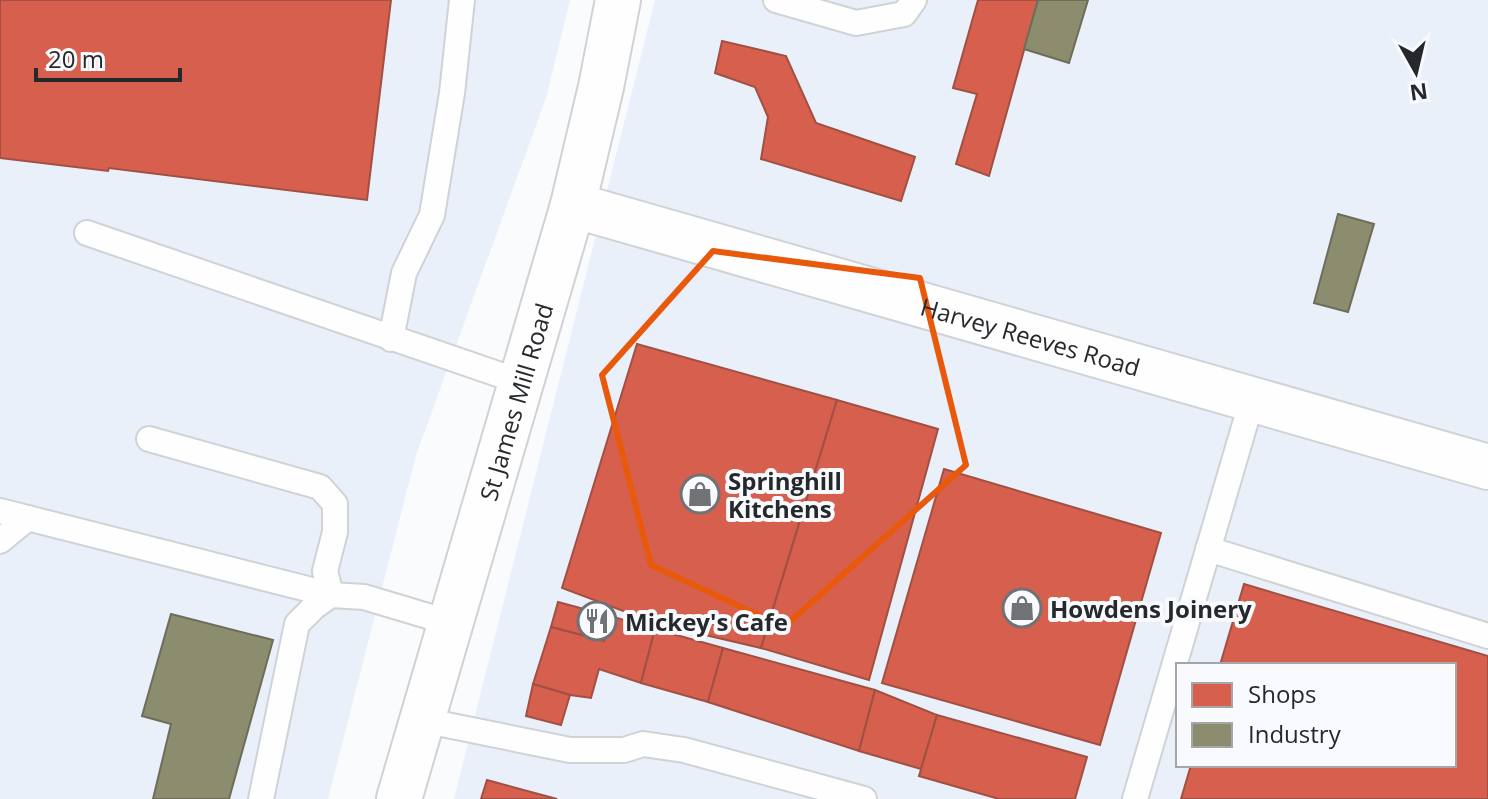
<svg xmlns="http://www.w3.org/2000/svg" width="1488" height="799" viewBox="0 0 1488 799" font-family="'Open Sans',sans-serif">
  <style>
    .built { fill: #eaf0fa; fill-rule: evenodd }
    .shops { fill: #d6604d; stroke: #a15043; stroke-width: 2 }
    .industry { fill: #8c8c6e; stroke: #6d6e5a; stroke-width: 2 }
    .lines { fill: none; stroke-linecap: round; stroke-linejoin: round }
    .lane-casing { stroke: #d0d2d5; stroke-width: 28 }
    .street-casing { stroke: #d0d2d5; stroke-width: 48 }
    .lane { stroke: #fefeff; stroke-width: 24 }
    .street { stroke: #fefeff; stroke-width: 44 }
    .marked { fill: none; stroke: #e8590c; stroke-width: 6; stroke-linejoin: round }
    .labels { text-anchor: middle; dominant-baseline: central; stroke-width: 8; stroke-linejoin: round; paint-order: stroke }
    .street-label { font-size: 24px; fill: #26292c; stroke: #f8fafe }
    .poi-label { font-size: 24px; font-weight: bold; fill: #26292c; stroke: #f8fafe; text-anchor: start }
  </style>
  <rect width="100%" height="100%" fill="#f9fbfd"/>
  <!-- built -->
  <g class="built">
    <polygon points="0,0 570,0 546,98 416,455 328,799 0,799"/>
    <path d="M655,0H1488V799H454ZM1178,665H1454V765H1178Z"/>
  </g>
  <!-- shops -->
  <g class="shops">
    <polygon points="0,0 391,0 367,200 109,168 108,171 0,158"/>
    <polygon points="978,0 1038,0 989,176 956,164 977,94 953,88"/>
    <polygon points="722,41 786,56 816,123 915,157 901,201 761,159 768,117 755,87 715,73"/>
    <polygon points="637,344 837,400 761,648 658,624 562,588"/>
    <polygon points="837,400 938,429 869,680 761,648"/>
    <polygon points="944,469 1161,533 1100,745 882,683"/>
    <polygon points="1244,584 1488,656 1488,799 1181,799 1191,765 1454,765 1454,665 1220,665"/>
    <polygon points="558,602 610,616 604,641 551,627"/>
    <polygon points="610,616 655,629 641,683 599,669 591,698 570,695 533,684 551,627 604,641"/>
    <polygon points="655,629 723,648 708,702 641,683"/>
    <polygon points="723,648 875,690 859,751 708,702"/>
    <polygon points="533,684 570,695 561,725 526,716"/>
    <polygon points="875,690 937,715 921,769 859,751"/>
    <polygon points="937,715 1087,757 1075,799 999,799 919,776"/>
    <polygon points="487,780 557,799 481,799"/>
  </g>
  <!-- industry -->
  <g class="industry">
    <polygon points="1038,0 1088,0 1069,63 1024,49"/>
    <polygon points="1338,214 1374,224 1348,312 1314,303"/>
    <polygon points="171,614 273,640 229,799 153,799 171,724 142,716"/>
  </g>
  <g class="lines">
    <!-- lane casing -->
    <g class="lane-casing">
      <g id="lane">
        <polyline points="776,0 856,23 904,14 914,0"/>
        <polyline points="87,233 521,382"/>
        <polyline points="391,339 404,273 432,215 452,93 462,0"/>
        <polyline points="149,439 320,487 335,504 335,532 325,571 331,595"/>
        <polyline points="0,511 331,595 364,597 451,623"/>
        <polyline points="0,541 28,518"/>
        <polyline points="1208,549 1488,636"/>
        <polyline points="422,720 570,750 624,750 643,744 684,750 864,799"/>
        <polyline points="261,799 297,624 314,607 331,595"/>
        <polyline points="1135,799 1252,400"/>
      </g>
    </g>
    <!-- street casing -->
    <g class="street-casing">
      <g id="street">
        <path id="s1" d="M573,205L1488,467"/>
        <path id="s2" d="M399,799L573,205L601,87L618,0"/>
      </g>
    </g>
    <!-- lane -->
    <use href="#lane" class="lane"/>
    <!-- street -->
    <use href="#street" class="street"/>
  </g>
  <!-- marked area -->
  <path class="marked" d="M713,251L920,278L966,465L784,627L651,565L602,375Z"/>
  <!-- icons -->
  <defs>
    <g id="shop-ring" transform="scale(2)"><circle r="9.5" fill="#f8fafe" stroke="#707275" stroke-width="1.5"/><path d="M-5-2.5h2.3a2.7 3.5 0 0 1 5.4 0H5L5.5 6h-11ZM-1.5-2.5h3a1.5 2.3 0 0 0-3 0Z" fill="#707275"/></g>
    <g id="restaurant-ring" transform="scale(2)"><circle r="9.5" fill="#f8fafe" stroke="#707275" stroke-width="1.5"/><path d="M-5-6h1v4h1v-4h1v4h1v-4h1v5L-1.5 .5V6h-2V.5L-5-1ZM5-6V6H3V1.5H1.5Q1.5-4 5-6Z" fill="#707275"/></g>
  </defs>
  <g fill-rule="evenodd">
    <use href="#shop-ring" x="700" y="494"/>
    <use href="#shop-ring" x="1022" y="608"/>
    <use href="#restaurant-ring" x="597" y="621"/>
  </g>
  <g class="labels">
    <!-- street labels -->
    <g class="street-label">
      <text stroke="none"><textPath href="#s1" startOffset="476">Harvey Reeves Road</textPath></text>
      <text stroke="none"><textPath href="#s2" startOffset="414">St James Mill Road</textPath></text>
    </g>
    <!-- poi labels -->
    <g class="poi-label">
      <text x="728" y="480">Springhill<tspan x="728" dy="28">Kitchens</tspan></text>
      <text x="1050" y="608">Howdens Joinery</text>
      <text x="625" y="621">Mickey's Cafe</text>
    </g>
  </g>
  <!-- legend -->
  <rect x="1176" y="663" width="280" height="104" fill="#f8fafe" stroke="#a4a6aa" stroke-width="2"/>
  <rect x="1192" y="683" width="40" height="24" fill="#d6604d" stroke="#a4a6aa" stroke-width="2"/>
  <text x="1248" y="703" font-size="24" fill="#26292c">Shops</text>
  <rect x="1192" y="723" width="40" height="24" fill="#8c8c6e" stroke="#a4a6aa" stroke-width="2"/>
  <text x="1248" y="743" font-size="24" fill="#26292c">Industry</text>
  <!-- north arrow -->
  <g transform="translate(1416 72) rotate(172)" stroke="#f8fafe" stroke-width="6" paint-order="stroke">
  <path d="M0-6L14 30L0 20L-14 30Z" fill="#26292c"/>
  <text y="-12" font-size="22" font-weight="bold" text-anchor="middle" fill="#26292c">N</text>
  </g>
  <!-- scale -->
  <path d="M36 68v12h144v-12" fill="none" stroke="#26292c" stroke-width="4"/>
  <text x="48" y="68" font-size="24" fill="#26292c" stroke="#f8fafe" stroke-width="6" paint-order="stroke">20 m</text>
</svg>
